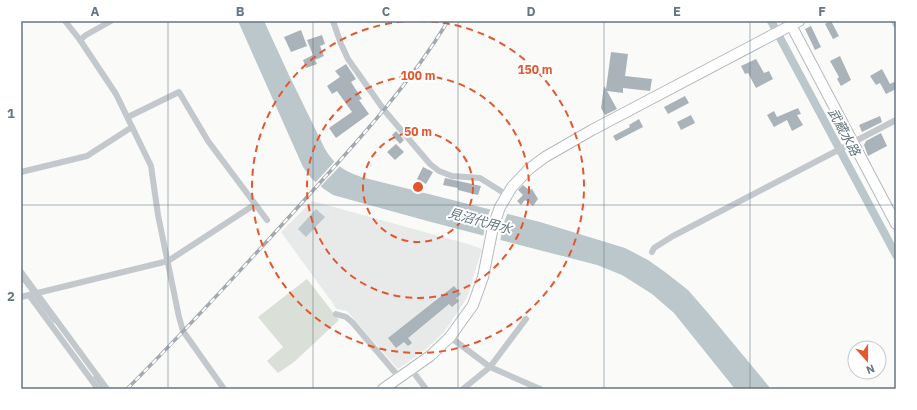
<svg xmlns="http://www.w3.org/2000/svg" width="917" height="410" viewBox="0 0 917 410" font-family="'IBM Plex Sans','Noto Sans JP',sans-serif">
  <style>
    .built { fill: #e8e9e9 }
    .green { fill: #dadfd7 }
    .water { fill: #bbc7cb }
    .pier { fill: #fafaf8 }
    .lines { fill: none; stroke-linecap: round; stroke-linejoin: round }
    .stream { stroke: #bbc7cb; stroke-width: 2 }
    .canal { stroke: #bbc7cb; stroke-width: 8 }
    .building { fill: #aab3b9 }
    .primary-casing { stroke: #b5babe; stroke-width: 12 }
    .minor { stroke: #c3c8cc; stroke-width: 6 }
    .primary { stroke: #fff; stroke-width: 10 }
    .rail-casing { stroke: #a2aab0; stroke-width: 3.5 }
    .rail { stroke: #fff; stroke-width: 2; stroke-dasharray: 6; stroke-linecap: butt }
    .grid { fill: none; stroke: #657683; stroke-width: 1; stroke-opacity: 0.55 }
    .ring { fill: none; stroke: #e4572e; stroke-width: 2; stroke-dasharray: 7 5 }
    .labels { text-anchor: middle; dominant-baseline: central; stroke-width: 4; stroke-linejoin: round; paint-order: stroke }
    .water-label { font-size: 13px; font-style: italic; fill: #60757c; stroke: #fff }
    .centre { fill: #e4572e; stroke: #fff; stroke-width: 2 }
    .ring-label { font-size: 12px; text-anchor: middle; font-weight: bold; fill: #e4572e; stroke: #fff; stroke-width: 4; stroke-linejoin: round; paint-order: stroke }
    .neatline { fill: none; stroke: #657683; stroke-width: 1.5 }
    .grid-label { font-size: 13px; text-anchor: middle; font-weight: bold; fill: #657683 }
  </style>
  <rect width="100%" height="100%" fill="#fafaf8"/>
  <!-- built -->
  <polygon class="built" points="312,201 468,244 482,249 467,298 444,332 425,350 398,369 347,311 337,309 281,232"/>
  <!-- green -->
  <polygon class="green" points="307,279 339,320 294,362 278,373 267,361 283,347 258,317"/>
  <!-- water -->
  <g class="water">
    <path d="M238,21H264L288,73L325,149C336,167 346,172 365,178L540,222L625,248L648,260L665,272L688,290L708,313L771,389H735L674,313L652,294L622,275L597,265L431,222L333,195L324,189L312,179L303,167Z"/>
    <polygon points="316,209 325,217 306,237 298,229"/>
  </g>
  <!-- pier -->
  <g class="pier">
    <polygon points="336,160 341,165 319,188 314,184"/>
    <polygon points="491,208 508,212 503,225 500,242 483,238 486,220"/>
  </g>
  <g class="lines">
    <!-- stream -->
    <g class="stream">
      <polyline points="21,278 54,322"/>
      <polyline points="94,377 103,389"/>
    </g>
    <!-- canal -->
    <polyline class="canal" points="771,21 896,255"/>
  </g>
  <!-- building -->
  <g class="building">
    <polygon points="831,21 839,36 833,39 825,24"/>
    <polygon points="811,26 821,47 815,50 805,29"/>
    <polygon points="301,30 307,46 291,52 284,37"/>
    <polygon points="322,35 325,44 320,46 324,56 315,60 317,64 306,68 303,60 313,55 307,40"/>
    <polygon points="611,52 628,54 625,76 652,79 650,91 623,88 623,93 607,91 617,109 605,115 601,108 604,86 606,89"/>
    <polygon points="840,56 851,80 841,86 837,79 839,77 830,61"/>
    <polygon points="756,59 764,73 769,71 773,79 756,88 748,73 745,74 741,66"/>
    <polygon points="346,64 356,79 351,82 362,99 359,100 369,114 336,138 329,128 352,112 337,91 332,94 327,86 340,77 335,71"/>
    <polygon points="882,69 890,84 894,82 896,85 896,89 886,94 880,83 876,85 870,76"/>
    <polygon points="685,96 689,103 668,114 664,107"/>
    <polygon points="798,108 801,114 797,115 803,125 792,131 787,120 774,127 767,115 774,111 777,117"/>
    <polygon points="691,115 695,123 681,130 677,122"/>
    <polygon points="880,116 882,122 862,132 859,125"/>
    <polygon points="639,119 643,127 616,141 613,136 630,127 629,125"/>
    <polygon points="396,131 404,140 400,144 392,135"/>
    <polygon points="881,133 887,146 868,156 864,145 866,141"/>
    <polygon points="396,144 404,152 395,160 387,152"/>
    <polygon points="423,167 433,172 426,184 417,179"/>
    <polygon points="445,178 481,186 478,195 458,190 458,188 443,185"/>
    <polygon points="523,185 529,190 532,189 538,199 533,206 525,200 521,205 517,201 523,195 518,190"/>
    <polygon points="454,286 461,294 456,298 459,301 452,307 449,304 408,338 412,343 408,346 404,342 396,348 388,338"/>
  </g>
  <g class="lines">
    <!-- primary casing -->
    <g class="primary-casing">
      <g id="primary">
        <polyline points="791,25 896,224"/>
        <polyline points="383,389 430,356 450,337 473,305 483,277 493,227 500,207 512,187 529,169 545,157 592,130 799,21"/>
      </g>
    </g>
    <!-- minor -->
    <g class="minor">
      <polyline points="65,21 80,40 116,94 151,166 158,215 179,317 183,331 224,389"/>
      <polyline points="333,21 341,44 348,59 384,110 430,164 439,171 452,176 480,178 507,195"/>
      <polyline points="894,21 896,25"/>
      <polyline points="80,40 86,35 111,21"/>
      <polyline points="128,117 179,92 208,141 267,220"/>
      <polyline points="21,172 87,156 132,127"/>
      <polyline points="652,252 654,248 673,236 896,120"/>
      <polyline points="21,272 107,389"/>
      <polyline points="29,295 98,389"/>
      <polyline points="21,297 168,261 254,205"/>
      <polyline points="336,314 346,317 352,322 399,377"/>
      <polyline points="450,337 490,367 540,389"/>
      <polyline points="411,369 426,389"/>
      <polyline points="463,389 490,367 526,319"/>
    </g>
    <!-- primary -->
    <use href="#primary" class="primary"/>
    <!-- rail casing -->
    <g class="rail-casing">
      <path id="rail" d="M127,389C192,324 255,255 317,186C364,134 411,82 448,21"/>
    </g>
    <!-- rail -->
    <use href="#rail" class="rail"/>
  </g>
  <!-- grid -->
  <path class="grid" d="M168,21V389M313,21V389M458,21V389M604,21V389M750,21V389M21,205H896"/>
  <!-- distance rings -->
  <g class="ring">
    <circle cx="418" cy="187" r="55"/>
    <circle cx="418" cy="187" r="111"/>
    <path d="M419 21A166 166 0 1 1 417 21"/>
  </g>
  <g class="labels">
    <!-- water labels -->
    <g class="water-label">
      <text transform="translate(844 132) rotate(62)">武蔵水路</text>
      <text transform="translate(480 221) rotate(15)">見沼代用水</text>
    </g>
  </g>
  <circle cx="418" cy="187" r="6" class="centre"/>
  <g class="ring-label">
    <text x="535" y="74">150 m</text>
    <text x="418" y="80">100 m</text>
    <text x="418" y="136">50 m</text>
  </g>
  <!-- border -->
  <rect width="917" height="410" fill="none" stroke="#ffffff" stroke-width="44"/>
  <!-- north arrow -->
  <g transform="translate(867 360) rotate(159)"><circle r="19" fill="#ffffff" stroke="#c1c8cd"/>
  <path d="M0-3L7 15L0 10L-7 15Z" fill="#e4572e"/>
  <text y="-6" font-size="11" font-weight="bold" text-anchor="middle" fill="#657683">N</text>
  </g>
  <rect x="22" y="22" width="873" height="366" class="neatline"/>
  <g class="grid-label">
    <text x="95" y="16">A</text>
    <text x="240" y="16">B</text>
    <text x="386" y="16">C</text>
    <text x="531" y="16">D</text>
    <text x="677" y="16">E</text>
    <text x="822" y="16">F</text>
    <text x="11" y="118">1</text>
    <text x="11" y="301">2</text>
  </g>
</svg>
